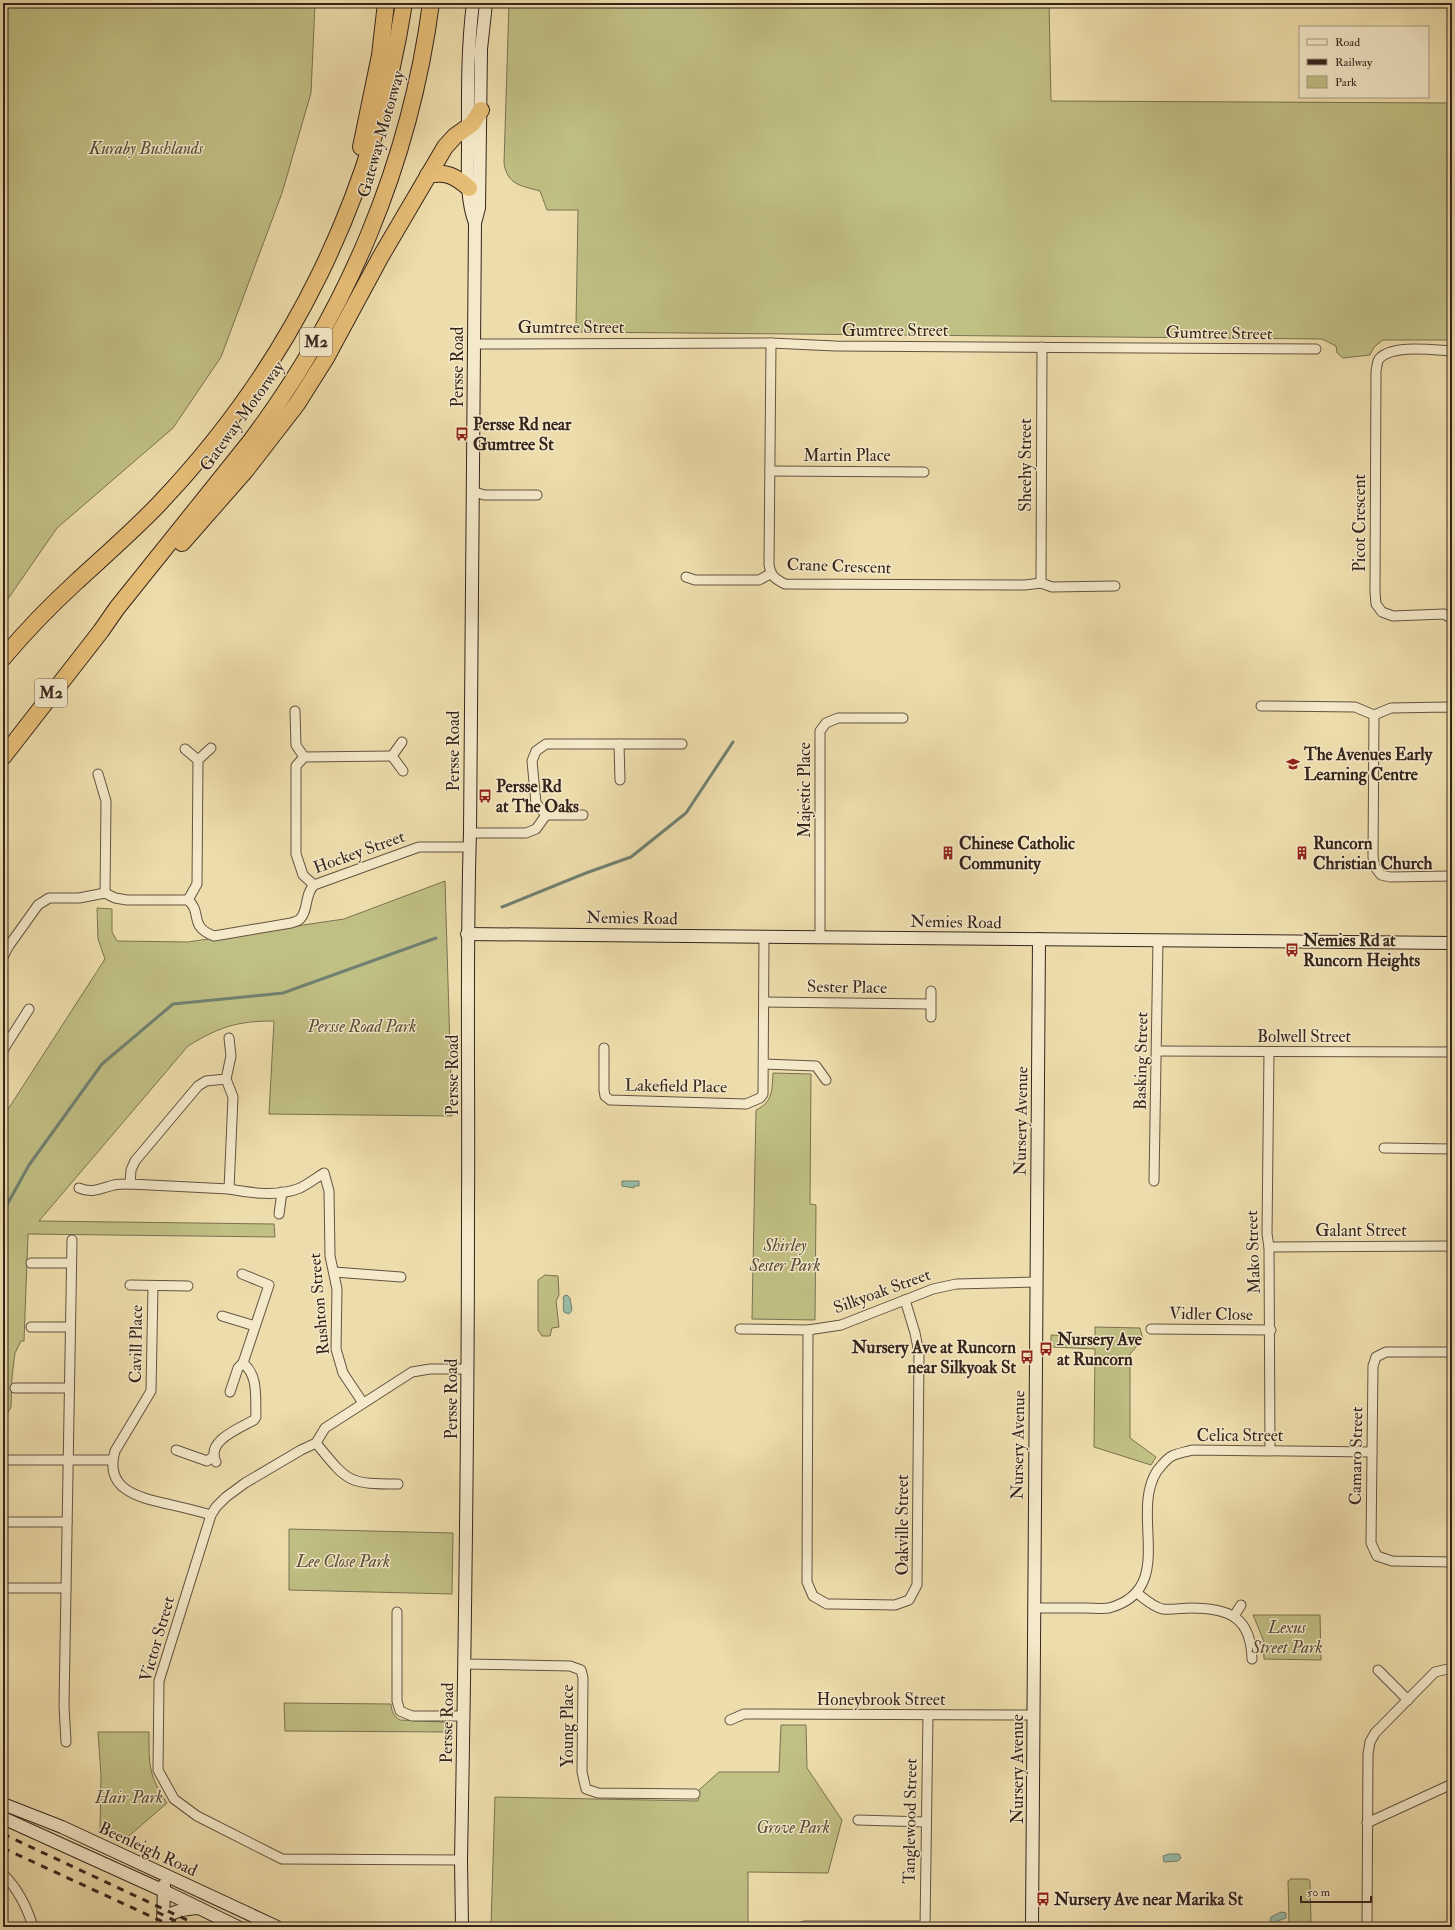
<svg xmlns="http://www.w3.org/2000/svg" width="1455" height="1930" viewBox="0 0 1455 1930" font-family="'IM FELL Double Pica',serif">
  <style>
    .green { fill: #c0bf84; stroke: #7a7250 }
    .water { fill: #99bca7; stroke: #718070 }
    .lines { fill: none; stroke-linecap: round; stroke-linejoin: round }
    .stream { stroke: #718070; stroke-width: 3 }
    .street-casing { stroke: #635341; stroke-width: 11 }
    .secondary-casing { stroke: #35251d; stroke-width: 14 }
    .highway-casing { stroke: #35251d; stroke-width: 18 }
    .street { stroke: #f4e9c9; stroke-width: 9 }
    .secondary { stroke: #f4e9c9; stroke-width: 12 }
    .highway { stroke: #e7be76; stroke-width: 16 }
    .rail { stroke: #35251d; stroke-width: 3; stroke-dasharray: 7 7; stroke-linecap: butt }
    .labels { text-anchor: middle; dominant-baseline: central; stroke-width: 3; stroke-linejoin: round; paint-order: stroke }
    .shield { fill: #f4e9c9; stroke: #6e6051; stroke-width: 1 }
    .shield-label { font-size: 16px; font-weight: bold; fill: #35251d }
    .street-label { font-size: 17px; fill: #35251d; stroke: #f4e9c9 }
    .park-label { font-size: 17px; font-style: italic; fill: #584c37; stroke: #f4e9c9 }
    .poi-label { font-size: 17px; font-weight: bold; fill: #35251d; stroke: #f4e9c9; text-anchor: start }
  </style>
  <rect width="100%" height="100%" fill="#eeddac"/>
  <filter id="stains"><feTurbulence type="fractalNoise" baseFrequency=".005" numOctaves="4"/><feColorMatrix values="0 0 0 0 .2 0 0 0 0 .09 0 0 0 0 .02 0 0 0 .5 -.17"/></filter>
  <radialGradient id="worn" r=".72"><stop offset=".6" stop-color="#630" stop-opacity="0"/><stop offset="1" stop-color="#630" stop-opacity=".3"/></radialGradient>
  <!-- green -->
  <g class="green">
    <polygon points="3,3 315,3 311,93 282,193 221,357 173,428 57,528 3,606"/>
    <path d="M509,3H1049L1051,101L1452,103V340H1383L1374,347L1370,355L1343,358L1337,353L1336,346L1322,339L579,332L576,325L578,210H547L540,191C522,186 507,185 504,163Z"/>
    <path d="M445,881L452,1116L269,1114L274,1021C237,1021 219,1027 188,1046L39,1221L274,1224L275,1237L28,1234L24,1341H21L15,1353L12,1377L11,1407L3,1421V1117L105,959L98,939L97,908L112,909V932L117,941L188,942L344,919Z"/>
    <path d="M773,1073L811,1074L810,1204L816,1205L815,1320L752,1319L756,1110C773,1102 772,1090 773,1073Z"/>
    <polygon points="545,1275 558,1276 559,1295 556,1301 559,1327 552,1328 550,1336 542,1336 538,1330 538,1280"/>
    <polygon points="1095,1327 1140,1328 1143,1339 1130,1354 1130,1438 1156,1457 1151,1465 1094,1447 1095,1349 1051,1347 1051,1335 1095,1337"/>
    <polygon points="289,1529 453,1533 452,1594 289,1590"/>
    <polygon points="1253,1615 1320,1615 1321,1660 1264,1659 1263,1639"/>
    <path d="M284,1703L391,1704C392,1712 393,1716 400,1720L444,1722L449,1723L450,1732L285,1731Z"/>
    <polygon points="781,1725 806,1725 807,1768 842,1820 828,1873 748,1872 748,1927 491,1927 495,1797 698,1801 699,1790 719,1772 779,1772"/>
    <path d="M98,1732H149C149,1764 148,1775 167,1803L123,1841L100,1830L101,1775Z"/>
    <polygon points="1291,1879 1308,1879 1310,1881 1311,1921 1309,1924 1292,1924 1289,1922 1288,1881"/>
  </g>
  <!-- water -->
  <g class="water">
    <polygon points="622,1181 639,1181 639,1186 634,1186 634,1188 622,1186"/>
    <path d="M567,1295L570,1298L572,1310L569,1314L564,1312C562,1307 565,1303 563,1298L564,1296Z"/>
    <polygon points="1169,1854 1179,1854 1181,1858 1178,1861 1164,1862 1163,1856"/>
    <polygon points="1281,1912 1286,1913 1286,1918 1272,1923 1270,1921 1271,1917"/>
  </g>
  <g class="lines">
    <!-- stream -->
    <g class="stream">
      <polyline points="502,907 586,873 631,857 686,813 733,742"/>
      <polyline points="3,1212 29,1165 102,1064 173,1004 283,993 436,938"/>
    </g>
    <!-- street casing -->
    <g class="street-casing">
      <g id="street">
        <path d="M771,343L769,565C771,576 775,579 785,584L1025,585L1041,583L1052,587L1115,586"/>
        <polyline points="474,344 771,343 835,346 1316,349"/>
        <path d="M1452,351C1433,350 1392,344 1379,359C1377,362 1377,367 1376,371L1375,592L1376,604L1382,612L1393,616L1444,614L1452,619"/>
        <polyline points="770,471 924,472"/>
        <polyline points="472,491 484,495 537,495"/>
        <polyline points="686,577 695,580 759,580 770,574"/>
        <polyline points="1041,583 1042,347"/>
        <polyline points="1261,706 1355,707 1374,715 1391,708 1448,707 1452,709"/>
        <polyline points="295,711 296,745 304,757"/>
        <polyline points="1374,715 1373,857 1375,867 1381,875 1390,877 1452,876"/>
        <polyline points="402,742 392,756 403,771"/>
        <polyline points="619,744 620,780"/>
        <polyline points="185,749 198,760 211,748"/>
        <polyline points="98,774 106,801 105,893"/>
        <polyline points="583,815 546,815 536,803 532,761 536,751 546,744 682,744"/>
        <polyline points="470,833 526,833 536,829 546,815"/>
        <polyline points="314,885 303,875 296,854 296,766 304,757 392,756"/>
        <polyline points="188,900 197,884 198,760"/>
        <polyline points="820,937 820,731 826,723 838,718 903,718"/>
        <path d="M3,957L8,947L38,905L49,898H79L105,893L115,898L127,900H188C203,913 188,926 214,936L291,923C294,922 298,921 300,919C309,910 304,895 314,885L419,847H469"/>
        <polyline points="764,1002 930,1004"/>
        <polyline points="931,1017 931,991"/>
        <polyline points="604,1048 604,1090 605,1096 610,1100 746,1104 760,1098 763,1094 764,937"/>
        <polyline points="3,1050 29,1009"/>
        <polyline points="1157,1051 1452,1052"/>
        <polyline points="1269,1052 1267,1234 1269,1247 1270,1450"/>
        <polyline points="764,1064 816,1066 826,1080"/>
        <polyline points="226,1079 233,1097 229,1189 130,1184 131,1170 135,1161 198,1086 206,1081 226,1079 231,1056 229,1038"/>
        <polyline points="1384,1148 1452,1149"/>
        <polyline points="1154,1181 1158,940"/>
        <path d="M79,1188C92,1194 101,1188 114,1185C119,1184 125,1184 130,1184"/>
        <path d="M229,1189C251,1193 278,1197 300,1188C308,1184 316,1178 324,1173L329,1191L330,1256L337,1289L336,1349L343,1373L363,1403"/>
        <polyline points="279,1214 282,1192"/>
        <polyline points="1269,1247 1452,1246"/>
        <polyline points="31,1263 71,1263"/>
        <polyline points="334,1272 401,1277"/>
        <polyline points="130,1285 188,1286"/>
        <path d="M153,1286L151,1391L115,1451C103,1492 143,1498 172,1505C185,1508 198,1511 211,1515"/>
        <polyline points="222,1316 255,1326"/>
        <polyline points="31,1327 70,1327"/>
        <polyline points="740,1329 808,1330 841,1325 933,1289 956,1284 1036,1282"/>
        <polyline points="1151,1329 1271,1330"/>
        <polyline points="808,1330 807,1582 813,1596 827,1604 834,1604 895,1605 909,1600 917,1585 919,1353 915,1333 905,1300"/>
        <polyline points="1452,1352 1386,1352 1376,1357 1373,1366 1371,1543 1377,1556 1392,1561 1452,1562"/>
        <polyline points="15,1388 69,1388"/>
        <polyline points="230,1392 238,1368 243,1363"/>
        <path d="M316,1443C348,1482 347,1484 398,1484"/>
        <polyline points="176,1450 207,1461 214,1456"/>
        <polyline points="3,1460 113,1460"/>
        <path d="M216,1462C205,1441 240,1428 254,1420L256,1417C255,1398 259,1376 243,1363L269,1285L242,1274"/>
        <polyline points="3,1522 67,1522"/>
        <polyline points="3,1588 66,1588"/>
        <path d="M1137,1593C1145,1599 1153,1607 1163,1609C1172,1610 1182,1608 1191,1608C1229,1608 1251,1617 1252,1659"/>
        <path d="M1033,1608C1050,1608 1068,1608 1085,1608C1093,1608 1102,1609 1109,1608C1178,1589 1129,1514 1157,1471C1161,1466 1166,1459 1172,1456C1178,1453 1186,1452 1192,1450L1372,1452"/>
        <polyline points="397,1612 397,1701 400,1711 412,1716 464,1716"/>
        <polyline points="1234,1616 1241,1605"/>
        <polyline points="465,1664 570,1666 581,1670 583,1678 582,1772 586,1789 598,1793 695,1794"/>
        <polyline points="1378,1670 1408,1700"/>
        <polyline points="730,1720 744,1714 1034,1715"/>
        <polyline points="66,1742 64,1706 72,1240"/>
        <polyline points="858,1820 926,1822"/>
        <polyline points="1367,1823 1452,1784"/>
        <polyline points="461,1860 282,1859 197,1816 174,1799 158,1770 159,1681 211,1515 216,1507 226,1497 245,1483 301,1450 316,1443 325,1428 412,1372 430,1369 468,1369"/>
        <path d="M3,1874C18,1889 27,1907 33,1927"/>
        <polyline points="804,1926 925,1926"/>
        <polyline points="925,1927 928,1715"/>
        <polyline points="1367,1927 1368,1754 1370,1742 1375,1733 1435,1672 1452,1668"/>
      </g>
    </g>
    <!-- secondary casing -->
    <g class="secondary-casing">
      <g id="secondary">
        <path d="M473,3C467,51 468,99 468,147C468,173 466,199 475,223"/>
        <polyline points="467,934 1452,943"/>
        <polyline points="3,1804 62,1827 277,1927"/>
        <polyline points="3,1818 164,1891 238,1927"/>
        <path d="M163,1922C170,1910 186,1909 199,1908"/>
        <polyline points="163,1927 164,1885"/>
        <path d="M462,1927L461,1860C465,1643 468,1426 468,1209C469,1084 466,958 470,833L475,223L479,208L481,49L486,3"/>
        <polyline points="1032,1927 1039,939"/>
      </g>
    </g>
    <!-- highway casing -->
    <g class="highway-casing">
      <g id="highway">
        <polyline points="361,147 380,55 386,3"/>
        <path d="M428,175C446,171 455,176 469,188"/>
        <polyline points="182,543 246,470 297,404 326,358 381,256 445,147 455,136 472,124 481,110"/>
        <path d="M3,658C25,632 49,607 74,584C102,558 131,533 158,505C292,365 374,195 404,3"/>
        <path d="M3,757L101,631L117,608L250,442C347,313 410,163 431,3"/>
      </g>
    </g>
    <!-- street -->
    <use href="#street" class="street"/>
    <!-- secondary -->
    <use href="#secondary" class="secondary"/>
    <!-- highway -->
    <use href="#highway" class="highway"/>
    <!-- rail -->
    <g class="rail">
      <polyline points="3,1834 202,1927"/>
      <polyline points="3,1848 174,1927"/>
      <polyline points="157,1912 188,1927"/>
    </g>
  </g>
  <!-- icons -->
  <defs>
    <g id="bus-bare" transform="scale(1.08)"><path d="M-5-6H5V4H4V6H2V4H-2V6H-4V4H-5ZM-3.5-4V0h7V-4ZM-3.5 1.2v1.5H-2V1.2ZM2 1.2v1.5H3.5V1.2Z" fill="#8f2418" stroke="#f4e9c9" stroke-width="2.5" paint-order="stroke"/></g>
    <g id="school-bare" transform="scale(1.08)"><path d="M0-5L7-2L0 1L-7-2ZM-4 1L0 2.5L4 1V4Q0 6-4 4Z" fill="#8f2418" stroke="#f4e9c9" stroke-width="2.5" paint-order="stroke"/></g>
    <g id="building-bare" transform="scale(1.08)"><path d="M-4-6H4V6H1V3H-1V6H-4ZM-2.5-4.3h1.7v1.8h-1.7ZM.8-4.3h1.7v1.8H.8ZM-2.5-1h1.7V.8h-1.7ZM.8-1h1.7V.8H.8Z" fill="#8f2418" stroke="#f4e9c9" stroke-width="2.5" paint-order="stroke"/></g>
  </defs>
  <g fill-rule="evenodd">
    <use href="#bus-bare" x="462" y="434"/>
    <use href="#school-bare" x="1293" y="764"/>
    <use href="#bus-bare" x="485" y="796"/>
    <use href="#building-bare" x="948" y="853"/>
    <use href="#building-bare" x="1302" y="853"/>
    <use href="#bus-bare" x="1292" y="950"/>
    <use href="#bus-bare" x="1046" y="1349"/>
    <use href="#bus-bare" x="1027" y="1357"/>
    <use href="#bus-bare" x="1043" y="1899"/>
  </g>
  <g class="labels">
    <!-- shield labels -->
    <g class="shield">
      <rect x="300" y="328" width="32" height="28" rx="3"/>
      <rect x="35" y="679" width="32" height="28" rx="3"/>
    </g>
    <g class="shield-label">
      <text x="316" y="342">M2</text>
      <text x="51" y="693">M2</text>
    </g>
    <!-- street labels -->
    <g class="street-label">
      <text transform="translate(381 134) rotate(-74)">Gateway Motorway</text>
      <text x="571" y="327">Gumtree Street</text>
      <text x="895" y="330">Gumtree Street</text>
      <text transform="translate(1219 333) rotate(1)">Gumtree Street</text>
      <text transform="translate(457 367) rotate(-90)">Persse Road</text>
      <text transform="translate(242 416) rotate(-54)">Gateway Motorway</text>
      <text x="847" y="455">Martin Place</text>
      <text transform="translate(1025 465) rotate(-90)">Sheehy Street</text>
      <text transform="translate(1359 523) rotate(-90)">Picot Crescent</text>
      <text transform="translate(839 566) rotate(2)">Crane Crescent</text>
      <text transform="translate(453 751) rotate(-90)">Persse Road</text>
      <text transform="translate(804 790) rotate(-90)">Majestic Place</text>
      <text transform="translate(359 852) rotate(-20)">Hockey Street</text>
      <text transform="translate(632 918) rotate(1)">Nemies Road</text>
      <text transform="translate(956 922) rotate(1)">Nemies Road</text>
      <text transform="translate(847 987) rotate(1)">Sester Place</text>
      <text x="1304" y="1036">Bolwell Street</text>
      <text transform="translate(1141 1061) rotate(-89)">Basking Street</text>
      <text transform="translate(452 1075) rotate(-90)">Persse Road</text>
      <text transform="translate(676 1086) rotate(1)">Lakefield Place</text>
      <text transform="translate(1021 1121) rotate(-89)">Nursery Avenue</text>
      <text x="1361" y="1230">Galant Street</text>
      <text transform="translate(1253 1252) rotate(-92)">Mako Street</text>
      <text transform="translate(882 1291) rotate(-20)">Silkyoak Street</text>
      <text transform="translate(319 1304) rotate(-95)">Rushton Street</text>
      <text transform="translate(1211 1314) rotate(1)">Vidler Close</text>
      <text transform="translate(136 1344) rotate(-89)">Cavill Place</text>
      <text transform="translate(451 1399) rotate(-90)">Persse Road</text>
      <text x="1240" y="1435">Celica Street</text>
      <text transform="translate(1018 1445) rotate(-89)">Nursery Avenue</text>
      <text transform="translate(1356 1456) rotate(-89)">Camaro Street</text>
      <text transform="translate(902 1525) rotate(-90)">Oakville Street</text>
      <text transform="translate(157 1639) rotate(-74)">Victor Street</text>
      <text x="881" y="1699">Honeybrook Street</text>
      <text transform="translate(447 1723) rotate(-89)">Persse Road</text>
      <text transform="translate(567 1726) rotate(-90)">Young Place</text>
      <text transform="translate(1017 1769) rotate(-90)">Nursery Avenue</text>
      <text transform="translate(910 1821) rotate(-89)">Tanglewood Street</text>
      <text transform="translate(148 1849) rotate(25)">Beenleigh Road</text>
    </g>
    <!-- park labels -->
    <g class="park-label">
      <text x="146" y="148">Kuraby Bushlands</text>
      <text x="362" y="1026">Persse Road Park</text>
      <text x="785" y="1245">Shirley<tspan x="785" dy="20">Sester Park</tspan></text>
      <text x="343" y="1561">Lee Close Park</text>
      <text x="1287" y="1627">Lexus<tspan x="1287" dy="20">Street Park</tspan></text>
      <text x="129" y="1797">Hair Park</text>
      <text x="793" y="1827">Grove Park</text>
    </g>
    <!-- poi labels -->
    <g class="poi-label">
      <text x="473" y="424">Persse Rd near<tspan x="473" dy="20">Gumtree St</tspan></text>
      <text x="1304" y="754">The Avenues Early<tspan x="1304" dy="20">Learning Centre</tspan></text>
      <text x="496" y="786">Persse Rd<tspan x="496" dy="20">at The Oaks</tspan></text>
      <text x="959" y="843">Chinese Catholic<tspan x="959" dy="20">Community</tspan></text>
      <text x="1313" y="843">Runcorn<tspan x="1313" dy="20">Christian Church</tspan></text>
      <text x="1303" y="940">Nemies Rd at<tspan x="1303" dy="20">Runcorn Heights</tspan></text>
      <text x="1057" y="1339">Nursery Ave<tspan x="1057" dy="20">at Runcorn</tspan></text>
      <text x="1016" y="1347" text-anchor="end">Nursery Ave at Runcorn<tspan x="1016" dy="20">near Silkyoak St</tspan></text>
      <text x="1054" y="1899">Nursery Ave near Marika St</text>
    </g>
  </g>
  <!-- margin -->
  <rect width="1455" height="1930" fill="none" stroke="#eeddac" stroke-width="16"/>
  <rect x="4" y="4" width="1447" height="1922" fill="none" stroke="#35251d" stroke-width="2"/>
  <rect x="8" y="8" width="1439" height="1914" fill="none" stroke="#35251d"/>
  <!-- legend -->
  <rect x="1299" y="26" width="130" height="72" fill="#f4e9c9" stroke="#a89b84"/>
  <rect x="1307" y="39" width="20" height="6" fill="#f4e9c9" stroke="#a89b84"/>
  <text x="1335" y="46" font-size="12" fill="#35251d">Road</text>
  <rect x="1307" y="59" width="20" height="6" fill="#35251d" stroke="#a89b84"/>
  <text x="1335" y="66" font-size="12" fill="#35251d">Railway</text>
  <rect x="1307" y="76" width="20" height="12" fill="#c0bf84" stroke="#a89b84"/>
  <text x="1335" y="86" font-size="12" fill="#35251d">Park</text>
  <!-- scale -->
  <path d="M1301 1896v6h70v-6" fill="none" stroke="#35251d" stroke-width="2"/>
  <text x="1307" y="1896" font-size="12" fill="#35251d" stroke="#f4e9c9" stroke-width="3" paint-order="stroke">50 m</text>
  <rect width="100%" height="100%" filter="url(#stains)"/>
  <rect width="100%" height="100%" fill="url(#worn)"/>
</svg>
